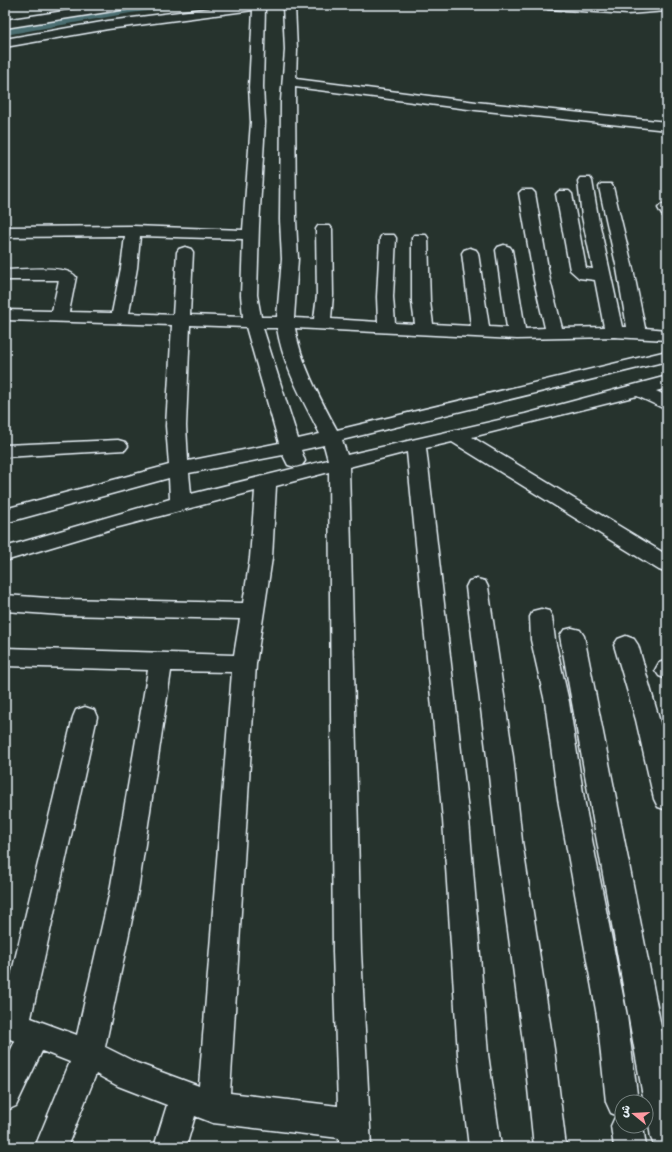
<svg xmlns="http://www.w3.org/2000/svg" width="672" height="1152" viewBox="0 0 672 1152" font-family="Pangolin,'Playpen Sans Arabic',sans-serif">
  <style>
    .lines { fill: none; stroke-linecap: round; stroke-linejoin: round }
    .canal { fill: #4b6e71; fill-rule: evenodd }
    .minor-casing { stroke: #e8f1f8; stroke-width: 3 }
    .minor { fill: #26332d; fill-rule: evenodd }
  </style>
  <rect width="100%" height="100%" fill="#26332d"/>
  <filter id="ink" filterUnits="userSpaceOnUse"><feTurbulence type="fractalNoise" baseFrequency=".025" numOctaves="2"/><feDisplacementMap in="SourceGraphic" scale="8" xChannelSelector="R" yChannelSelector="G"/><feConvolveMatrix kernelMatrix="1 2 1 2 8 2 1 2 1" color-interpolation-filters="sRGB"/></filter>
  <g filter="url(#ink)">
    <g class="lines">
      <!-- canal -->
      <polygon class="canal" points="147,5 176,5 171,8 130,13 5,35 5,29"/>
      <!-- minor casing -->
      <g class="minor-casing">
        <g id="minor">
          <polygon points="104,5 132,5 126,9 5,28 5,20"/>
          <path d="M235,5H268L265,8L263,87L265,122L259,226L257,295L261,317H277L282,259L280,220L281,101L285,50L283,5H295L297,50L296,79L476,102L667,122V130L476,110L295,87L296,220L298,259L294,318L314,319L317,295L316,229L318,226H330L332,229L333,295L331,319L378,322L377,297L380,238L382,235H394L396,238L393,297L395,323L415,324L412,302V238L414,235H426L428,238L430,302L433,324L471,326L462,253L464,250L470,248L476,250L478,253L489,327L507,328L496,250L498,247L504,245L510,247L512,250L525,329L545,328L534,280L519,193L522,190H532L535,193L550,280L562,328L604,327L595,280L579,278L570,270L556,194L559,191H569L572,194L586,268L593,269L582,217L578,181L580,178H590L592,181L598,217L622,327H627L617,269L599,187L601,184H611L613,187L633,269L645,328L667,330V340L614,337L517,339L295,328C301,364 320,398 337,430L667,351V361L342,440L347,455L525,414L667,376V388L656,391L667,396V410L637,396L472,437L667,555V573L659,570L452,442L426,448L469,820L488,1054L501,1147H469L458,1054L443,820L407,452L349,467L361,952L371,1147H339V1138L213,1123L195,1116L186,1147H154L167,1105L118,1086L96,1074L67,1147H35L70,1062L42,1051L16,1106L5,1111V1062L15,1041L5,1037V1001L73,717L76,710L85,707L94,710L97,717L31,1018L77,1035L110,891L148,670L5,666V648L234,655L240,619L62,615L5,611V595L62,599L243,603L250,558L255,491L115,528L5,561V547L170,499L169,478L5,523V509L169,465L166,426L172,325L5,320V310L52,311L59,280H5V270C20,270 67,264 76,277L69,312L112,313L121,268L125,236L5,237V227L133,226L243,230L251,122L249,87L253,10L108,29L5,47V39L108,21ZM140,236L243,239L241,295L243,317L190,315L193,252L191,249L185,247L179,249L177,252L173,315L129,313L137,268ZM190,325L246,327L279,443L188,461L186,426ZM263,328H277C283,366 303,400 320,434L298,439ZM324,445L328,460L191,494L189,473L283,455L288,465L295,467L302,465L305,461L301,450ZM329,472L333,952L338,1106L230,1093L256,664L272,558L276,486ZM171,671L232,672L199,1086L137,1063L105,1047L138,891Z"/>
          <polygon points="542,5 628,6 667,5 667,11 628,14 548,9"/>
          <polygon points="666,203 667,204 667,217 662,215 658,208 661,205"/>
          <polygon points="118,440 125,442 128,446 125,450 5,457 5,445"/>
          <polygon points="477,579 485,581 488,587 513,757 522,841 554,1049 566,1147 534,1147 524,1049 496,841 487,757 466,587 469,581"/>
          <polygon points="541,609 549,611 552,617 555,640 569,702 584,799 627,1016 638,1102 622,1102 622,1126 643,1126 646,1147 614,1147 611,1126 616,1115 611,1113 606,1102 597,1016 558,799 545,702 531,640 530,617 533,611"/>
          <polygon points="572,628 580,630 584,636 667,1057 667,1147 655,1147 651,1138 646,1102 644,1102 560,636 564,630"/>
          <polygon points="626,636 634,639 638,645 667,747 667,810 658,807 654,799 636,720 614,645 618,639"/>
          <polygon points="667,660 667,679 659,676 655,670 659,663"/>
        </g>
      </g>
      <!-- minor -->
      <use href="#minor" class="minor"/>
    </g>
  </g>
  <!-- margin -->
  <rect width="672" height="1152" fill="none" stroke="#26332d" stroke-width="20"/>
  <rect x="10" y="10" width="652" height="1132" fill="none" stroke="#e8f1f8" stroke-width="1.5" filter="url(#ink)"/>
  <!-- north arrow -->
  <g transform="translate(634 1114) rotate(288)"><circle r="19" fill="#26332d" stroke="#747f7e"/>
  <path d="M0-3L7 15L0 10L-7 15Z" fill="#ff9aa2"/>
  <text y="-6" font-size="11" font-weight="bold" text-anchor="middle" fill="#e8f1f8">ش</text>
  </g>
</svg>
